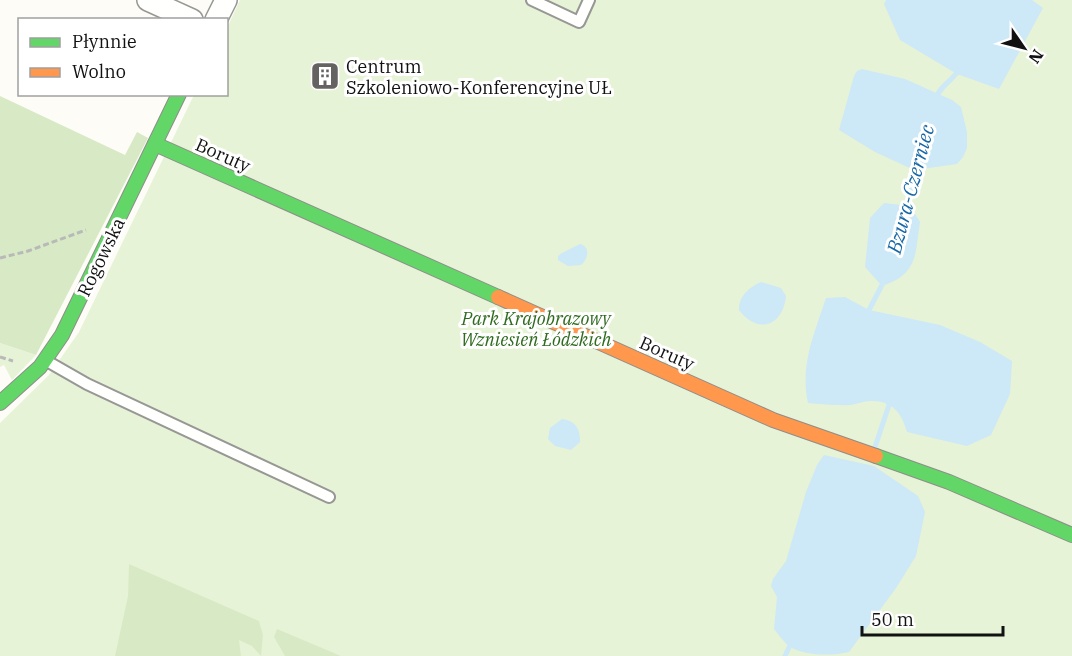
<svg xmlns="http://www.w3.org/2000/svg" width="1072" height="656" viewBox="0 0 1072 656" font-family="'IBM Plex Serif',serif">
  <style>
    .green { fill: #e7f3d7 }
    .forest { fill: #d8eac5 }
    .water { fill: #cde8f7 }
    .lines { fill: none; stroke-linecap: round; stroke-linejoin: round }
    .stream { stroke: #cde8f7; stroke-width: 5 }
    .lane-casing { stroke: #979795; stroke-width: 14 }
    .street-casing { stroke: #979795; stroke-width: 24 }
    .fast-casing { stroke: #8e8d8b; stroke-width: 16 }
    .slow-casing { stroke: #8e8d8b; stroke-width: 16 }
    .path { stroke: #b9b9b8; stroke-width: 3; stroke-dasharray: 6 3; stroke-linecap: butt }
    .lane { stroke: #fffffe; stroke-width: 10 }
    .street { stroke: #fffffe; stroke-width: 21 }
    .fast { stroke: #63d668; stroke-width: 14 }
    .slow { stroke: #ff974d; stroke-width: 14 }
    .labels { text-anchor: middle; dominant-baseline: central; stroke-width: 6; stroke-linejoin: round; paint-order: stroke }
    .poi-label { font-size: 18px; fill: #111; stroke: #fff; text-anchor: start }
    .street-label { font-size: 18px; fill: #111; stroke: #fff }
    .park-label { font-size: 18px; font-style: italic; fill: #2f6b1f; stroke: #fff }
    .water-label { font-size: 20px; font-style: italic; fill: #1768a6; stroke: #fff }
  </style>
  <rect width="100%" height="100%" fill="#fdfcf7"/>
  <!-- green -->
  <g class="green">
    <polygon points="240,0 1072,0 1072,656 0,656 0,423 49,375 79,332 194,95 226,94 227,28"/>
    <polygon points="0,343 36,355 12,380 4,365 0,367"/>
  </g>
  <!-- forest -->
  <g class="forest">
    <polygon points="0,96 125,155 137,132 148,138 36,355 0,343"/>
    <polygon points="129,564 259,621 263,635 261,656 252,646 239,640 241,656 115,656 128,596"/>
    <polygon points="277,629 341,656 285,656 274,637"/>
  </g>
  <!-- water -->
  <g class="water">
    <polygon points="886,0 1032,0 1043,8 999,89 957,74 900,40 884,4"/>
    <polygon points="862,69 905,79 952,100 961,107 967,132 967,148 963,157 957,164 914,170 875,152 839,130 854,76 857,71"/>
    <path d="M884,203L910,206L920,222C915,255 918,274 882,286L865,267L870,218Z"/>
    <path d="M580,244C591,247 588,259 581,265L568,266L558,260V256L562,253Z"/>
    <path d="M761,282L781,288L786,296C783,326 758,335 739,310C738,297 749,287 761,282Z"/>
    <path d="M845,297L869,310L940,325L980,342L1012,361L1010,394L991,435L967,446L907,432C902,413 892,400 870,401C864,401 857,404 851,405C837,406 822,404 808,403C800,364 814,335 826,298Z"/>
    <path d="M562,419C576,421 580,429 580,442L571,450L555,446L548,439L550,428Z"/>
    <path d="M824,455L874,466L918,496L925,512L916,556L896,588L849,652C832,656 806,656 790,647C784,642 779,635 774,629L777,597L771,586L773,579L786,561L806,492L817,465Z"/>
  </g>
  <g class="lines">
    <!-- stream -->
    <g class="stream">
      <path d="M935,100C939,86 954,80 960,68"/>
      <polyline points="907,213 915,166"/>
      <polyline points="870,316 869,310 884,281"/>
      <polyline points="875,447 889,405 888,399"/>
      <polyline points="785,656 792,641"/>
    </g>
    <!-- lane casing -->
    <g class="lane-casing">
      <g id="lane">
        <polyline points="532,0 579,22 589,0"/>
        <polyline points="45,360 87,384 329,497"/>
      </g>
    </g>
    <!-- street casing -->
    <g class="street-casing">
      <g id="street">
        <polyline points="148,0 192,20"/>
        <polyline points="216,20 226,0"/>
      </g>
    </g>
    <!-- fast casing -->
    <g class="fast-casing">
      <g id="fast">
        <polyline points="155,144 498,297"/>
        <polyline points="0,403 40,367 62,335 179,94"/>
        <polyline points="876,456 949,482 1072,535"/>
      </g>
    </g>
    <!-- slow casing -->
    <g class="slow-casing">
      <polyline id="slow" points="498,297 773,420 876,456"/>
    </g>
    <!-- path -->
    <g class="path">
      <polyline points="0,258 28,251 86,230"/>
      <polyline points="0,357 13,361"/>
    </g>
    <!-- lane -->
    <use href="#lane" class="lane"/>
    <!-- street -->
    <use href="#street" class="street"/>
    <!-- fast -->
    <use href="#fast" class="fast"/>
    <!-- slow -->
    <use href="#slow" class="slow"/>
  </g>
  <!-- icons -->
  <defs>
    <g id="building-square" transform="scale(1.5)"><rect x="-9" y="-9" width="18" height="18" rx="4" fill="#646362" stroke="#fff"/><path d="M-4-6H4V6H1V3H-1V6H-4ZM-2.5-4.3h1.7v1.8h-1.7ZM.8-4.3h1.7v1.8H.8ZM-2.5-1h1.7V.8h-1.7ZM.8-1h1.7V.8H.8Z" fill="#fff"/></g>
  </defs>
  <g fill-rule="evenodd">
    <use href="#building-square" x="325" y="76"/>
  </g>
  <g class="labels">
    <!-- poi labels -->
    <g class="poi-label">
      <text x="346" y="66">Centrum<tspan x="346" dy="21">Szkoleniowo-Konferencyjne UŁ</tspan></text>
    </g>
    <!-- street labels -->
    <g class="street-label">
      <text transform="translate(223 155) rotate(24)">Boruty</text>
      <text transform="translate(101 257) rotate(-64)">Rogowska</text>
      <text transform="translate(667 353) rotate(24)">Boruty</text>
    </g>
    <!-- park labels -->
    <g class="park-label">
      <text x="536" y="318">Park Krajobrazowy<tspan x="536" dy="21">Wzniesień Łódzkich</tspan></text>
    </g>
    <!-- water labels -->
    <g class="water-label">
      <text transform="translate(910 189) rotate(-75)">Bzura-Czerniec</text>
    </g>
  </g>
  <!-- legend -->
  <rect x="18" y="18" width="210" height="78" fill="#ffffff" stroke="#a0a0a0" stroke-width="1.5"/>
  <rect x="30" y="38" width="30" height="9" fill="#63d668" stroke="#a0a0a0" stroke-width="1.5"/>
  <text x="72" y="48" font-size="18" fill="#111111">Płynnie</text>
  <rect x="30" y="68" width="30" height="9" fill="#ff974d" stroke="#a0a0a0" stroke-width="1.5"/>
  <text x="72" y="78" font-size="18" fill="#111111">Wolno</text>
  <!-- north arrow -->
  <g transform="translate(1024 48) rotate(125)" stroke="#ffffff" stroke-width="4.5" paint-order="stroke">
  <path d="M0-4.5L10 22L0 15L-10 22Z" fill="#111111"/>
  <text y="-9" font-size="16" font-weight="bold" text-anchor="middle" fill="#111111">N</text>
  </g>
  <!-- scale -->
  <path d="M862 626v9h141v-9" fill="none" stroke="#111111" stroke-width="3"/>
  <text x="871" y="626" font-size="18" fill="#111111" stroke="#ffffff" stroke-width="4.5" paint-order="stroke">50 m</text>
</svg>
